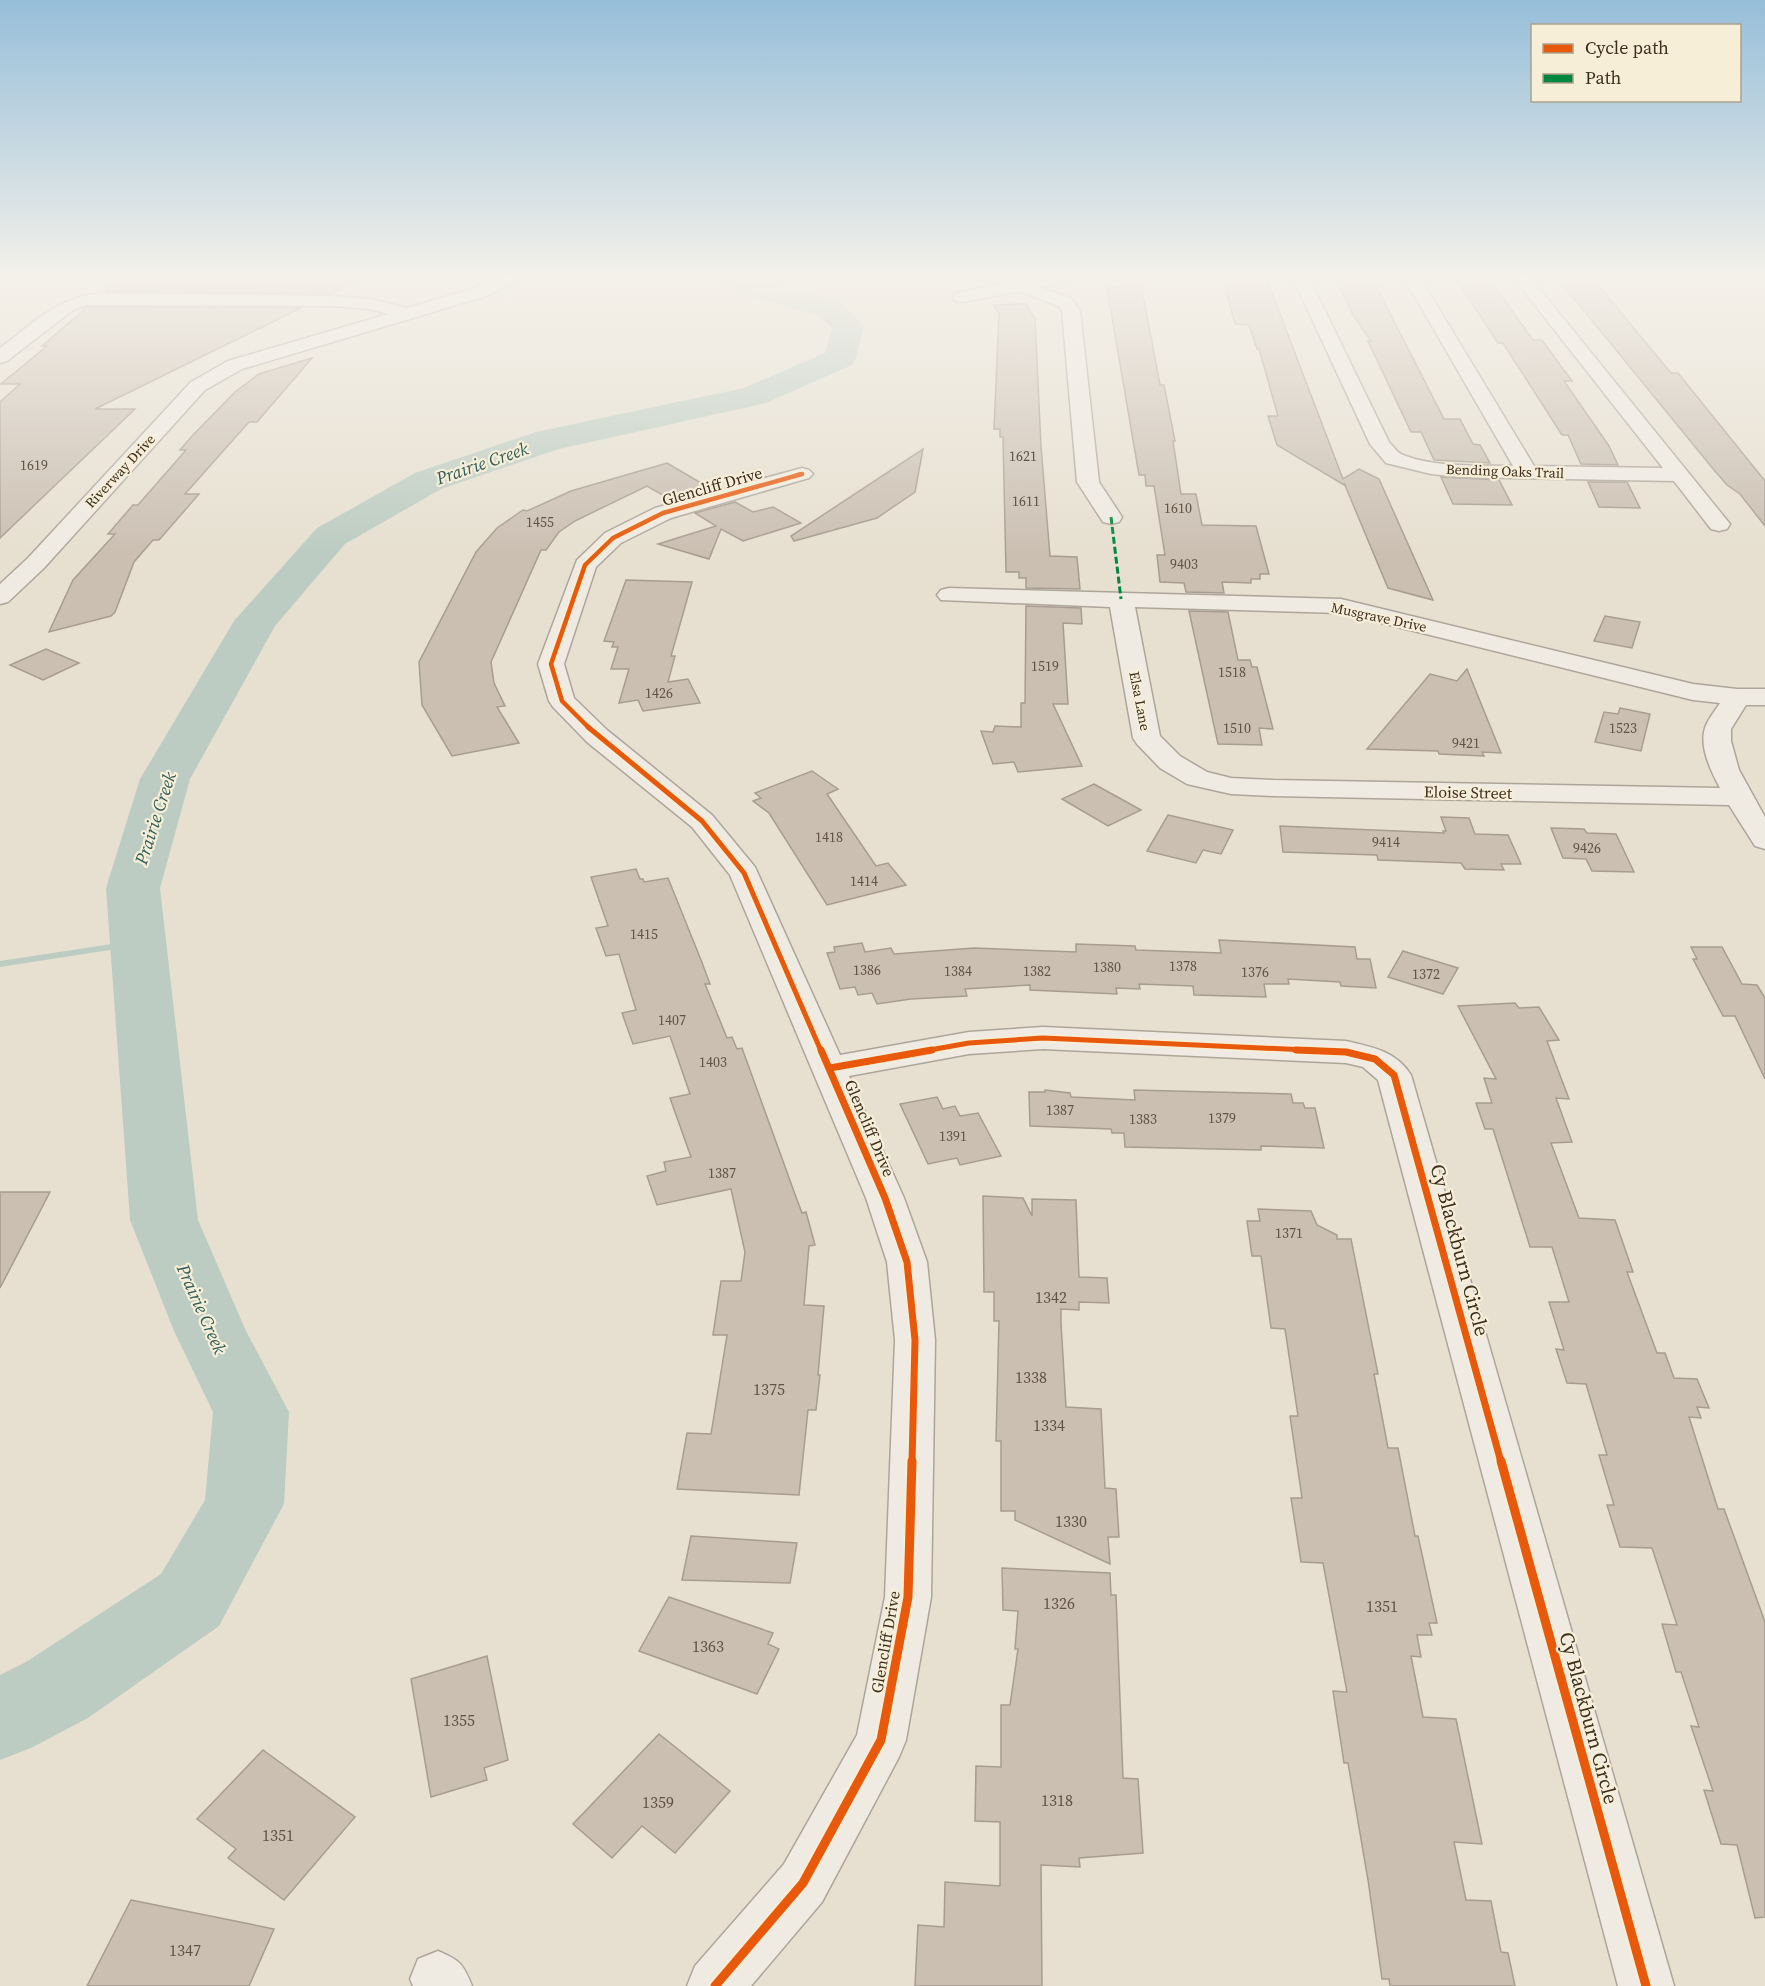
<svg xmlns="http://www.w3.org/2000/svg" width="1765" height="1986" viewBox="0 0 1765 1986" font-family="'Source Serif 4',serif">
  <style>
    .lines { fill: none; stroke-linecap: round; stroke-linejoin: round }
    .stream { fill: #bcccc2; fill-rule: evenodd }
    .river { fill: #bcccc2; fill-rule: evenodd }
    .building { fill: #cbbfb2; stroke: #a89c90; stroke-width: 1.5 }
    .minor-casing { stroke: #ada599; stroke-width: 3 }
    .minor { fill: #efebe3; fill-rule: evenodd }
    .quiet { stroke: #00873e; stroke-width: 3; stroke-dasharray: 7 3; stroke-linecap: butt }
    .cycleway-far4-casing { stroke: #f7eed8; stroke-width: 6 }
    .cycleway-far3-casing { stroke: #f7eed8; stroke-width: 8 }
    .cycleway-far2-casing { stroke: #f7eed8; stroke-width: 9 }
    .cycleway-far1-casing { stroke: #f7eed8; stroke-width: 10 }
    .cycleway-casing { stroke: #f7eed8; stroke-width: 13 }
    .cycleway-far4 { stroke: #e8590c; stroke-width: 4 }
    .cycleway-far3 { stroke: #e8590c; stroke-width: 4.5 }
    .cycleway-far2 { stroke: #e8590c; stroke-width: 5 }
    .cycleway-far1 { stroke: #e8590c; stroke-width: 7 }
    .cycleway { stroke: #e8590c; stroke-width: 9 }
    .labels { text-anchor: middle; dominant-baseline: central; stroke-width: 4.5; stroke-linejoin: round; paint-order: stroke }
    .number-label { font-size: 14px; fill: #605244 }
    .far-street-label { font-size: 14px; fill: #3d2e20; stroke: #f7eed8 }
    .street-label { font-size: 16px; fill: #3d2e20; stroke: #f7eed8 }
    .near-number-label { font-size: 16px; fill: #605244 }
    .water-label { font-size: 18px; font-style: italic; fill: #2f5d5a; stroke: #f7eed8 }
    .near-street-label { font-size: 20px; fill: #3d2e20; stroke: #f7eed8 }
  </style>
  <rect width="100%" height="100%" fill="#e7e0d1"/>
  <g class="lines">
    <!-- stream -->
    <polygon class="stream" points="138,940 143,943 142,945 0,967 0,961"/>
    <!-- river -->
    <polygon class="river" points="712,276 752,276 770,284 839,301 864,326 856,358 852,365 766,403 559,449 441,489 345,544 275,626 190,779 160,888 198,1220 246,1331 289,1412 284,1504 219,1626 88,1718 31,1748 0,1760 0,1675 26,1662 161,1574 205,1500 213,1412 174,1331 130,1220 106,888 140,779 234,621 317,528 415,473 536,432 744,388 825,353 832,328 817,315 748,296 717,282"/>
  </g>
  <!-- building -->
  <g class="building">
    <polygon points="124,276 366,276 330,294 106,291"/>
    <polygon points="1343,276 1371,276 1444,419 1460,419 1473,444 1480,445 1490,463 1434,460 1421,432 1411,432 1368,341 1371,341 1353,315 1336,279 1345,279"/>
    <polygon points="1454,276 1488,277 1533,340 1542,340 1572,381 1564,381 1609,446 1618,465 1581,464 1568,435 1562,435 1503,343 1498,343"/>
    <polygon points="1266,277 1343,479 1359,469 1379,479 1433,600 1388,588 1344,483 1346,486 1277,445 1268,416 1278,416 1259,349 1257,349 1249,325 1235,324 1223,279"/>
    <polygon points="1558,279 1593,279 1671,373 1678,373 1765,481 1765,526 1740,494 1727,485 1714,470"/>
    <polygon points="1141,284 1160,385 1164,385 1175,441 1173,441 1181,494 1196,494 1202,525 1256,526 1269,574 1260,574 1260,579 1251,579 1251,583 1222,582 1224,593 1186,592 1184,583 1160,582 1157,555 1165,555 1154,486 1146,486 1145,475 1139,475 1107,288"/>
    <polygon points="1026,304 1035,319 1041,446 1050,556 1077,557 1080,589 1026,588 1026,578 1019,578 1019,572 1006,572 1003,437 1000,437 1000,429 994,429 999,314 993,305"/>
    <polygon points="87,307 301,308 95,409 135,409 0,538 0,402 20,384 1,384 47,346 42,346"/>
    <polygon points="312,358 257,422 249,422 185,494 199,494 159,540 153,540 134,562 115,612 111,616 49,632 73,580 115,534 108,534 133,505 138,505 186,450 180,450 192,436 235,392 259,374"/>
    <polygon points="923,449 915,492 877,518 794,541 791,536"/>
    <polygon points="667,463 713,490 673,501 647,486 575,521 559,532 546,550 541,550 491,662 494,683 505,706 497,707 519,743 452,756 422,705 419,662 476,552 497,528 523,510 527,511 571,491"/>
    <polygon points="1441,477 1499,480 1512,505 1453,504"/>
    <polygon points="1588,482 1627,482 1640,508 1599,507"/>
    <polygon points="735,502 753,512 773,507 801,523 743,541 721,529 709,559 658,544 716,526 695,513"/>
    <polygon points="626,580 692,582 671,656 675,656 668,682 688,679 700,703 643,711 638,700 619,703 629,669 611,669 618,647 612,647 614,642 604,641"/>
    <polygon points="1026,606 1081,608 1082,624 1063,623 1068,704 1053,704 1082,766 1018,772 1014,762 993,764 981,731 993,732 995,726 1021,727 1021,703 1025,703"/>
    <polygon points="1189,611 1228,612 1238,660 1250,660 1252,667 1257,667 1273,729 1259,728 1262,745 1218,744"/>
    <polygon points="1605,616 1640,622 1632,648 1594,641"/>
    <polygon points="46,649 79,663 43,680 10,665"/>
    <polygon points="1467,669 1501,753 1482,752 1484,756 1439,754 1438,751 1367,749 1430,674 1457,681"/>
    <polygon points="1620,708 1650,714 1641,751 1595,742 1604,712 1618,714"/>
    <polygon points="812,771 838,789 827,794 876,866 888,863 906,885 827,905 769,813 753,801 761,798 755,793"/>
    <polygon points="1094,784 1141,810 1108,826 1062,799"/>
    <polygon points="1168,815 1233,830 1221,854 1203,850 1196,863 1147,851"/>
    <polygon points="1441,817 1469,818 1475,834 1508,835 1521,864 1501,864 1504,870 1465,869 1461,863 1378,860 1377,855 1283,852 1280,826 1444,833 1443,831 1446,831"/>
    <polygon points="1551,828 1584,829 1587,833 1616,834 1634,872 1592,871 1586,859 1563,858"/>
    <polygon points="636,869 640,879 643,879 644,882 668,878 701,960 710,984 705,984 727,1038 732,1037 737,1049 742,1048 796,1197 802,1213 806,1212 815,1245 809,1246 804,1305 824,1306 818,1375 820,1375 816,1410 808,1410 799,1495 677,1489 687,1433 711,1434 727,1335 713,1335 721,1281 741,1281 745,1252 731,1189 657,1205 647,1176 666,1171 664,1162 691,1157 670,1098 690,1094 670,1036 633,1044 622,1013 636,1010 619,954 606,956 596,928 608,926 591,877"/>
    <polygon points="1219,940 1355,947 1357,959 1370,959 1376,988 1341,986 1340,982 1288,979 1289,984 1264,984 1266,997 1194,995 1193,986 1139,984 1140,989 1116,988 1117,994 1030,990 1030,985 965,989 967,996 911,999 877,1004 872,993 858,995 855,987 840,989 827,953 835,952 834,947 862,943 865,952 891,948 894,954 974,948 1076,952 1076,944 1135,946 1136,950 1221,953"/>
    <polygon points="1691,947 1722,947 1742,984 1757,985 1765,998 1765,1079 1735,1016 1723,1016 1693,959 1697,959"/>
    <polygon points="1403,951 1458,968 1443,994 1388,977"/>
    <polygon points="1515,1003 1519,1008 1539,1007 1559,1040 1547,1041 1569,1099 1556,1098 1572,1142 1551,1143 1579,1218 1615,1220 1633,1272 1627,1272 1657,1353 1665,1353 1674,1378 1697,1379 1709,1408 1697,1407 1701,1418 1689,1417 1718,1509 1724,1509 1765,1622 1765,1917 1755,1918 1737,1845 1721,1844 1704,1790 1713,1791 1691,1726 1699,1727 1681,1672 1676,1672 1662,1624 1677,1625 1652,1548 1620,1547 1607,1505 1614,1505 1599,1455 1607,1455 1586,1384 1567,1383 1556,1349 1564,1350 1549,1302 1569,1302 1552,1247 1530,1247 1493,1129 1485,1129 1476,1103 1492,1103 1484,1078 1496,1079 1458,1006"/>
    <polygon points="1045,1090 1070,1093 1071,1097 1135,1100 1134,1090 1291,1094 1293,1103 1303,1103 1305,1108 1315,1108 1324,1148 1261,1146 1261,1150 1125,1147 1124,1133 1112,1133 1111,1129 1030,1126 1029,1092 1045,1092"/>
    <polygon points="937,1097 943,1109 955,1106 960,1116 978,1113 1001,1156 960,1165 957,1158 928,1164 900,1104"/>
    <polygon points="0,1192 50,1192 0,1288"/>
    <polygon points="983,1196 1023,1198 1032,1216 1032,1199 1076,1200 1079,1277 1107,1278 1109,1303 1079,1302 1079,1310 1061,1309 1061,1323 1066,1407 1101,1409 1105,1488 1116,1489 1119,1537 1108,1537 1110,1564 1015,1520 1015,1511 1001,1511 1001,1441 996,1441 999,1321 994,1321 994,1292 984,1292"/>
    <polygon points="1258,1209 1311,1211 1317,1225 1337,1235 1337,1239 1351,1239 1378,1374 1374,1374 1388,1448 1398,1448 1415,1536 1418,1536 1437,1623 1429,1623 1432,1635 1417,1635 1421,1657 1411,1656 1423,1717 1456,1719 1482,1844 1454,1842 1466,1900 1491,1901 1501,1952 1508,1953 1515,1986 1390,1986 1389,1979 1382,1979 1368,1880 1348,1763 1344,1763 1333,1691 1347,1692 1323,1563 1301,1562 1291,1498 1302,1498 1290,1416 1298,1416 1285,1329 1271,1328 1261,1256 1252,1256 1247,1221 1260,1221"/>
    <polygon points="691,1536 797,1543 790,1583 682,1580"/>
    <polygon points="1002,1568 1110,1573 1111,1595 1116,1595 1123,1778 1138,1779 1143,1853 1079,1858 1080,1867 1041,1865 1042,1986 915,1986 918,1925 944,1927 945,1882 1000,1886 1000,1822 975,1821 976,1766 1001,1767 1001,1705 1010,1705 1018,1649 1015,1649 1018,1611 1003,1610"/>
    <polygon points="669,1597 773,1633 768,1644 779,1649 757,1694 639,1651"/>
    <polygon points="487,1656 508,1760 484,1768 487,1780 431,1797 411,1679"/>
    <polygon points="659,1734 730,1791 675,1853 642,1826 612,1858 573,1824"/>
    <polygon points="263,1750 355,1817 284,1900 228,1858 236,1849 197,1819"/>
    <polygon points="131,1900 274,1929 249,1986 87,1986"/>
  </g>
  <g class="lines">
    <!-- minor casing -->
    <g class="minor-casing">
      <g id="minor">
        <path d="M501,276H517L513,284L483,297L242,369L205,390L44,568L8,602L0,604V584L28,558L191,382L228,361L388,314L370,309L331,306L86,305L73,310L7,361L0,363V348C34,323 56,298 100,293L331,296L371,299L407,308L471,289Z"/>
        <polygon points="988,276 1011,276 1022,280 1045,276 1079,276 1077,280 1040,287 1072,299 1080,311 1099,482 1122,517 1119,522 1111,524 1103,522 1077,482 1062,311 1060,307 1020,291 962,302 956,301 953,297 956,293 1002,284 990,280"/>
        <path d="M1292,276H1308L1389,442C1393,446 1397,453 1403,455C1436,468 1477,465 1513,466L1403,276H1419L1534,466L1663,468L1512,276H1529L1730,524L1727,529L1719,531L1711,529L1674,481L1461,477L1431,474L1386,463L1370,444Z"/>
        <path d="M802,468L809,470L813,474L809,478L671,518L621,543L596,567L564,664L574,698L607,730L712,815L755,867L840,1055L969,1032L1043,1027L1346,1041C1372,1047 1396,1051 1411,1075L1674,1986H1618L1378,1080L1363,1067L1346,1063L1043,1049L969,1054L849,1076L904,1198L927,1262L935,1340L931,1597L906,1740L899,1757L822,1902L751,1986H687L695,1966L784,1864L857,1735L885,1597L895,1340L887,1262L866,1198L730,875L692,827L587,742L553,707L549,701L538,664L577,560L605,533L655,508Z"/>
        <path d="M949,588L1341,599L1693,684L1737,689H1765V705H1746L1731,729V741L1739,770L1765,817V849L1755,846L1729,805L1273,796L1231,794L1187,784L1160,768L1137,744L1133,738L1110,607L941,600L937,595L941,590ZM1135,607L1341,613L1693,700L1720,703C1715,711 1708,719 1705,728C1699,747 1711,771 1720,788L1273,780L1231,778L1207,772L1180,756L1160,736Z"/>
        <path d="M438,1951C461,1961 463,1964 472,1986H413L410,1979L418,1959Z"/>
      </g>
    </g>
    <!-- minor -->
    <use href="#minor" class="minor"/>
    <!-- quiet -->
    <polyline class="quiet" points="1111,517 1121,599"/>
    <!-- cycleway-far4 casing -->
    <g class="cycleway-far4-casing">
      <polyline id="cycleway-far4" points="797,475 802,474"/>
    </g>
    <!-- cycleway-far3 casing -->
    <g class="cycleway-far3-casing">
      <polyline id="cycleway-far3" points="590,729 562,701 551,664 585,565 613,538 663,513 802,474"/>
    </g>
    <!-- cycleway-far2 casing -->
    <g class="cycleway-far2-casing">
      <g id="cycleway-far2">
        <polyline points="588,727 702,821 744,873 821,1051"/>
        <polyline points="924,1051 969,1043 1043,1038 1328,1051"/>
      </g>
    </g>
    <!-- cycleway-far1 casing -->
    <g class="cycleway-far1-casing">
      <g id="cycleway-far1">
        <polyline points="821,1050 885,1198 907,1262 915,1340 912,1462"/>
        <polyline points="1296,1050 1346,1052 1375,1059 1394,1075 1501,1462"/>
        <polyline points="830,1068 932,1050"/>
      </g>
    </g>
    <!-- cycleway casing -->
    <g class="cycleway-casing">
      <g id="cycleway">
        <polyline points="1501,1461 1646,1986"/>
        <polyline points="715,1986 803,1883 881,1740 908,1597 912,1461"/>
      </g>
    </g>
    <!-- cycleway-far4 -->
    <use href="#cycleway-far4" class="cycleway-far4"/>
    <!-- cycleway-far3 -->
    <use href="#cycleway-far3" class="cycleway-far3"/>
    <!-- cycleway-far2 -->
    <use href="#cycleway-far2" class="cycleway-far2"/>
    <!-- cycleway-far1 -->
    <use href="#cycleway-far1" class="cycleway-far1"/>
    <!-- cycleway -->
    <use href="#cycleway" class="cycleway"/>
  </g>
  <!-- sky -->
  <linearGradient id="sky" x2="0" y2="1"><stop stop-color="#96bed9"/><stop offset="0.5" stop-color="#f4f1ea"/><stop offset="1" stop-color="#f4f1ea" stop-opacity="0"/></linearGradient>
  <rect width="1765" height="554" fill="url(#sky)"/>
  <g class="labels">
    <!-- number labels -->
    <g class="number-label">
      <text x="1023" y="456">1621</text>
      <text x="34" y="465">1619</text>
      <text x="1026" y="501">1611</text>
      <text x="1178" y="508">1610</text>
      <text x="540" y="522">1455</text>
      <text x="1184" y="564">9403</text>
      <text x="1045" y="666">1519</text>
      <text x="1232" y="672">1518</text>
      <text x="659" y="693">1426</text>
      <text x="1237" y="728">1510</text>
      <text x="1623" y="728">1523</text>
      <text x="1466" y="743">9421</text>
      <text x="829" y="837">1418</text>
      <text x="1386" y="842">9414</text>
      <text x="1587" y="848">9426</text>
      <text x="864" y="881">1414</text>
      <text x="644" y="934">1415</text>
      <text x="1183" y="966">1378</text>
      <text x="1107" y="967">1380</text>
      <text x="867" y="970">1386</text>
      <text x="958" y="971">1384</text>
      <text x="1037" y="971">1382</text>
      <text x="1255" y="972">1376</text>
      <text x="1426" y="974">1372</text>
      <text x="672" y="1020">1407</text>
      <text x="713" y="1062">1403</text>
      <text x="1060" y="1110">1387</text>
      <text x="1222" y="1118">1379</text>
      <text x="1143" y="1119">1383</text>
      <text x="953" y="1136">1391</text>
      <text x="722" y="1173">1387</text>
      <text x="1289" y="1233">1371</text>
    </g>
    <!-- far-street labels -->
    <g class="far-street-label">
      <text transform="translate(120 471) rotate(-47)">Riverway Drive</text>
      <text transform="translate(1505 471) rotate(2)">Bending Oaks Trail</text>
      <text transform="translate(1379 617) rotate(12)">Musgrave Drive</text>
      <text transform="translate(1140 701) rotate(79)">Elsa Lane</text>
    </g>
    <!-- street labels -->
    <g class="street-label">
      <text transform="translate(712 486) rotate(-16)">Glencliff Drive</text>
      <text transform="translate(1468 792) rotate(1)">Eloise Street</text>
      <text transform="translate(870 1128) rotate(67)">Glencliff Drive</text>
      <text transform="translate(885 1642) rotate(-80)">Glencliff Drive</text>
    </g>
    <!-- near-number labels -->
    <g class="near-number-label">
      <text x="1051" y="1297">1342</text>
      <text x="1031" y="1377">1338</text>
      <text x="769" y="1389">1375</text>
      <text x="1049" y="1425">1334</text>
      <text x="1071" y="1521">1330</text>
      <text x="1059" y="1603">1326</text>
      <text x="1382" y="1606">1351</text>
      <text x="708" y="1646">1363</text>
      <text x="459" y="1720">1355</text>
      <text x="1057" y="1800">1318</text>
      <text x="658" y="1802">1359</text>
      <text x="278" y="1835">1351</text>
      <text x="185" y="1950">1347</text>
    </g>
    <!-- water labels -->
    <g class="water-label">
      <text transform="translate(482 463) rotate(-19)">Prairie Creek</text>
      <text transform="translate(155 818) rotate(-72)">Prairie Creek</text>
      <text transform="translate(202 1309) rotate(66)">Prairie Creek</text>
    </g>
    <!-- near-street labels -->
    <g class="near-street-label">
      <text transform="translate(1460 1250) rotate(75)">Cy Blackburn Circle</text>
      <text transform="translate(1589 1718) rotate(75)">Cy Blackburn Circle</text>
    </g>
  </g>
  <!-- legend -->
  <rect x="1531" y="24" width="210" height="78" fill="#f7eed8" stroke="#ada18e" stroke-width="1.5"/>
  <rect x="1543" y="44" width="30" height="9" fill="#e8590c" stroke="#ada18e" stroke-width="1.5"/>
  <text x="1585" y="54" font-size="18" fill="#3d2e20">Cycle path</text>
  <rect x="1543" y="74" width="30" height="9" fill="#00873e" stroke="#ada18e" stroke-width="1.5"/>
  <text x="1585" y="84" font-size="18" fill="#3d2e20">Path</text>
</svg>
